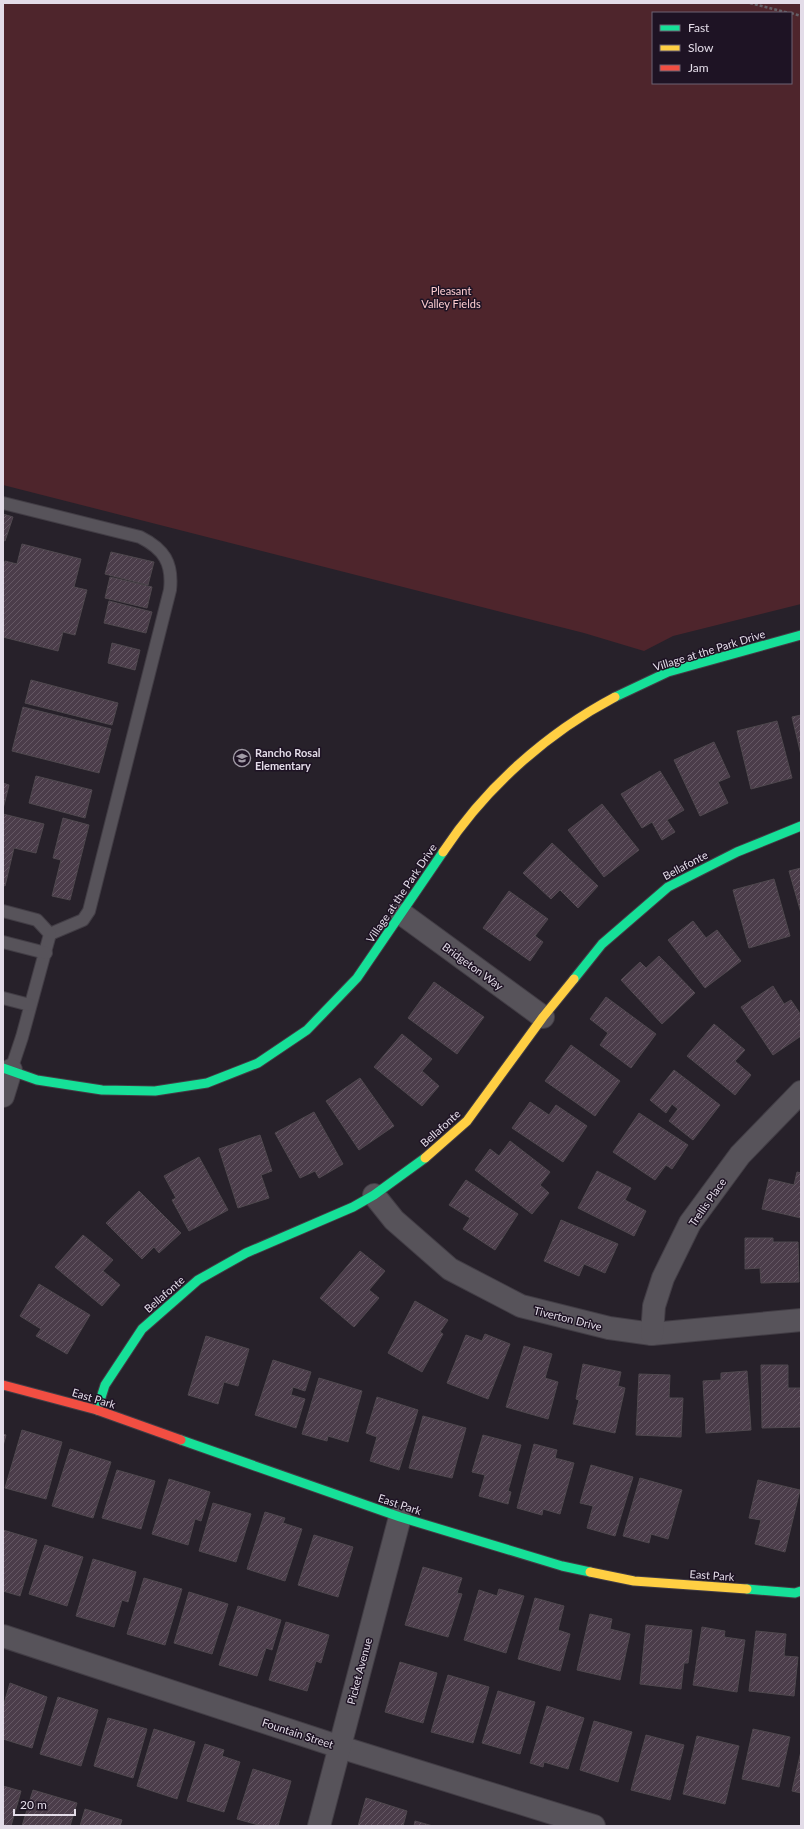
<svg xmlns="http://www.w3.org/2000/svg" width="804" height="1829" viewBox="0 0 804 1829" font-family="Lato,sans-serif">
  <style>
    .park { fill: #4e252c; fill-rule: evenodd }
    .building { fill: url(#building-hatch); stroke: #4f484e }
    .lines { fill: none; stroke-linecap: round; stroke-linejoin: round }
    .lane-casing { stroke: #423d45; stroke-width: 14 }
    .street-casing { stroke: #423d45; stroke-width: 24 }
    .fast-casing { stroke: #423d45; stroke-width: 11 }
    .slow-casing { stroke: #423d45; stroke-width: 11 }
    .jam-casing { stroke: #423d45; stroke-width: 11 }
    .path { stroke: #646067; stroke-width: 2.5; stroke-dasharray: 3 2; stroke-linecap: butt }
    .lane { stroke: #57535a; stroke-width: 12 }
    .street { stroke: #57535a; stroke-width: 22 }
    .fast { stroke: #16e098; stroke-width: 9 }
    .slow { stroke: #ffcf43; stroke-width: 9 }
    .jam { stroke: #f24e42; stroke-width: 9 }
    .labels { text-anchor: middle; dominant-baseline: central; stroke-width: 3; stroke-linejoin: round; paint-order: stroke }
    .park-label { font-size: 11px; fill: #fdcdd1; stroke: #1e1324 }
    .street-label { font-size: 11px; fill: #e3dce8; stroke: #1e1324 }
    .poi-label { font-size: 11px; font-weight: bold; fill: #e3dce8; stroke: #1e1324; text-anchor: start }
  </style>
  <defs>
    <pattern id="building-hatch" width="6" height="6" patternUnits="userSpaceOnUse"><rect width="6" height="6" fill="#4b3d4a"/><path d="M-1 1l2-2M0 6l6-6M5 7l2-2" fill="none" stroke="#655864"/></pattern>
  </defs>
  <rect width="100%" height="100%" fill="#27212a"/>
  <!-- park -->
  <path class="park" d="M3,3H801V604L673,636L644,651L584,633L3,485ZM653,13H791V83H653Z"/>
  <!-- building -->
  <g class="building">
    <polygon points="3,514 13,517 5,541 3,540"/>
    <polygon points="22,544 81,559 74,587 87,590 75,635 63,632 58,651 3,637 3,568 5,561 17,564"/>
    <polygon points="111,552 154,562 148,585 105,574"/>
    <polygon points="110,577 152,587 147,608 105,598"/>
    <polygon points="109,601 152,612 146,633 104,623"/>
    <polygon points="112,643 140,650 135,670 108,663"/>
    <polygon points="31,680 118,703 112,725 25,703"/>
    <polygon points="23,707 111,729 99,773 12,751"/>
    <polygon points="801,715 801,755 792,717"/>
    <polygon points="777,721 792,778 751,789 737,731"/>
    <polygon points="714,742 730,777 718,782 728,803 700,816 674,760"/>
    <polygon points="660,771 684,810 667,820 675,832 662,840 652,822 642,828 621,794"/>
    <polygon points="36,776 92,790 85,818 29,803"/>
    <polygon points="3,783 9,785 3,809"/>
    <polygon points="602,804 639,850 604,877 568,830"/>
    <polygon points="3,814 44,824 36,853 14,848 5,886 3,885"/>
    <polygon points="63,818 89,825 70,900 52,896 61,860 53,858"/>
    <polygon points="552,843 598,886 578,908 560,890 551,899 523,873"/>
    <polygon points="801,868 801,913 789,871"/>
    <polygon points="774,879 790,936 749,948 733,890"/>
    <polygon points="509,891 548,919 535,936 543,942 530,961 483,928"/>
    <polygon points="693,921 706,938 717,930 741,961 705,988 668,940"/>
    <polygon points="659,956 695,993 662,1024 621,980 640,962 646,968"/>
    <polygon points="434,982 484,1017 457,1054 408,1018"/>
    <polygon points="773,986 784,1004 791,1000 801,1015 801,1036 773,1055 741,1007"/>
    <polygon points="606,997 656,1034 631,1068 600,1045 608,1033 590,1019"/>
    <polygon points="714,1024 745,1050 735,1061 751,1075 735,1095 687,1056"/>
    <polygon points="402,1034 432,1059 422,1071 439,1086 422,1106 374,1067"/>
    <polygon points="571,1045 620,1081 595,1116 545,1081"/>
    <polygon points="674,1070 720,1105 693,1140 669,1121 678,1109 672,1104 666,1113 650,1100"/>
    <polygon points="360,1078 394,1126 359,1150 326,1101"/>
    <polygon points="530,1102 549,1115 556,1105 587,1126 563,1162 512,1128"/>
    <polygon points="314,1112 343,1164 319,1178 315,1171 300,1178 275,1133"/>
    <polygon points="639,1113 688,1145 672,1169 666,1165 655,1180 613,1152"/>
    <polygon points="260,1135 272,1171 261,1175 269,1198 238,1208 219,1149"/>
    <polygon points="510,1141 550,1172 540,1185 549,1193 532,1214 475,1170 490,1149 499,1156"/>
    <polygon points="199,1157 228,1210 189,1231 172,1200 176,1198 164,1176"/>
    <polygon points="597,1171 631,1188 625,1200 646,1211 634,1236 578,1208"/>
    <polygon points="797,1172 801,1173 801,1218 762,1209 769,1179 794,1185"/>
    <polygon points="466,1180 518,1214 495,1250 463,1229 470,1218 449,1205"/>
    <polygon points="139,1191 181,1233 159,1253 154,1247 142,1259 106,1223"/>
    <polygon points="561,1220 618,1244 605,1273 584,1264 579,1276 544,1261"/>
    <polygon points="83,1235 113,1260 103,1271 120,1285 102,1306 55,1267"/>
    <polygon points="745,1238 773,1238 773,1242 798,1242 799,1282 761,1283 760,1268 745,1269"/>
    <polygon points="360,1251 385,1271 369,1290 379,1298 354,1327 320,1298"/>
    <polygon points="39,1284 90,1315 67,1354 36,1336 41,1329 20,1316"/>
    <polygon points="415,1301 448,1320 440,1332 443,1334 422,1372 388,1353"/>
    <polygon points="485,1334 510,1344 488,1399 447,1383 466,1335 482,1341"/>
    <polygon points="206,1336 249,1349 238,1386 224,1382 218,1404 188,1395"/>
    <polygon points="524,1346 552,1354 545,1378 558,1382 548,1419 506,1407"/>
    <polygon points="273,1360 311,1372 305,1391 293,1387 291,1395 305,1399 296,1428 255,1415"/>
    <polygon points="583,1364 621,1372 618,1386 625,1388 615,1433 573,1424 579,1400 576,1399"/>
    <polygon points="761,1365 788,1365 788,1388 801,1388 801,1427 762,1428"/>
    <polygon points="747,1371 751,1430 706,1433 703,1381 721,1380 721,1373"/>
    <polygon points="639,1374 670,1375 669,1398 683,1398 681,1437 636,1435"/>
    <polygon points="319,1378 362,1391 348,1442 328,1436 327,1441 302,1434"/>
    <polygon points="377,1397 418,1410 399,1470 370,1461 377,1437 366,1433"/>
    <polygon points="423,1416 466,1428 452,1478 409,1468"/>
    <polygon points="22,1430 62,1442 46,1499 5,1488"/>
    <polygon points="3,1434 6,1435 3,1446"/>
    <polygon points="483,1435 521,1445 508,1491 511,1492 508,1504 479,1496 485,1475 472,1472"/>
    <polygon points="534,1444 557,1450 555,1458 574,1463 560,1514 543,1509 542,1515 517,1508"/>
    <polygon points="70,1449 111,1462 93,1518 52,1506"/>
    <polygon points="591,1465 633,1477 615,1536 587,1528 593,1506 580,1503"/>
    <polygon points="117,1470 155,1481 141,1529 102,1518"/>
    <polygon points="640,1478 682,1490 668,1539 651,1534 649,1543 623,1536"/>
    <polygon points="169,1479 210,1492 201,1521 195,1519 188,1545 152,1534"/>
    <polygon points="758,1480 800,1490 785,1552 755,1544 761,1520 749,1518"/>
    <polygon points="213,1503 251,1514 236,1562 199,1551"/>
    <polygon points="265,1512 285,1518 283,1523 302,1529 285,1581 247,1569"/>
    <polygon points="3,1530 37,1540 20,1596 3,1591"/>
    <polygon points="314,1535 353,1547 338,1597 298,1585"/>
    <polygon points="45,1545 83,1557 67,1606 29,1594"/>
    <polygon points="93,1559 136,1572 128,1602 122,1600 114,1627 76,1616"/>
    <polygon points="423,1567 462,1578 457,1593 462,1594 448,1637 405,1625"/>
    <polygon points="144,1578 182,1589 165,1645 127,1634"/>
    <polygon points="499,1589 524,1596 506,1653 464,1640 479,1590 497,1596"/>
    <polygon points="189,1592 228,1604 212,1654 174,1643"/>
    <polygon points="535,1598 564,1606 558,1630 570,1634 560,1671 518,1659"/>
    <polygon points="238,1606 281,1620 272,1650 266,1648 257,1676 219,1665"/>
    <polygon points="590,1614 612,1619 610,1629 630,1634 620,1680 577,1670"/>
    <polygon points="286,1622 329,1635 321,1663 316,1661 307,1691 269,1680"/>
    <polygon points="646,1625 692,1630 688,1663 684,1663 681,1689 640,1684"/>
    <polygon points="702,1627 725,1631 724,1637 745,1640 737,1692 693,1685"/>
    <polygon points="756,1631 786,1634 784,1656 798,1657 794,1696 749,1691"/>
    <polygon points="400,1662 437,1673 423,1723 385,1712"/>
    <polygon points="448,1675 489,1687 473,1743 431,1732"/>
    <polygon points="10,1683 47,1697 32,1748 3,1739 3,1707"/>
    <polygon points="498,1691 535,1702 520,1754 482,1743"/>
    <polygon points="58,1697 98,1710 81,1766 40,1754"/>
    <polygon points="547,1706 584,1718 568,1769 544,1762 543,1767 530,1763"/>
    <polygon points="108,1718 147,1729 133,1778 94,1766"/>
    <polygon points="594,1721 632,1732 618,1782 580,1770"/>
    <polygon points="154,1729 195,1742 177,1799 137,1786"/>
    <polygon points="753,1729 790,1737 779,1787 742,1779"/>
    <polygon points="646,1735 684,1745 670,1800 631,1790"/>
    <polygon points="697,1736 739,1746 725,1804 683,1794"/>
    <polygon points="205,1744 224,1750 222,1756 240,1762 224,1812 187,1801"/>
    <polygon points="801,1751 801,1793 792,1791"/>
    <polygon points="253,1769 291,1781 278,1826 262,1826 237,1819"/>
    <polygon points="3,1786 21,1791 11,1826 3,1826"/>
    <polygon points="33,1790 77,1803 70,1826 22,1826"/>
    <polygon points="366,1798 407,1811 403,1826 358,1826"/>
    <polygon points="85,1809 122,1820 120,1826 80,1826"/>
    <polygon points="415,1821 433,1826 414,1826"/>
  </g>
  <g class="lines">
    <!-- lane casing -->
    <g class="lane-casing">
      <g id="lane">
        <path d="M3,503L140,537C164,549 173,563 170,590L89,911L83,920L50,934"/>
        <polyline points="3,911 37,920 50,934 22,1037 11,1070"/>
        <polyline points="3,942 46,953"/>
        <polyline points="3,998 30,1005"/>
      </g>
    </g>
    <!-- street casing -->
    <g class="street-casing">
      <g id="street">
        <polyline points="402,914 543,1017"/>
        <polyline points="3,1096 11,1070"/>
        <polyline points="374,1195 394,1220 450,1269 521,1306 609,1328 652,1334 801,1320"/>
        <polyline points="652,1334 654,1306 663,1278 690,1223 740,1155 801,1092"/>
        <polyline points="3,1636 340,1747 594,1826"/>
        <polyline points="319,1826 400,1517"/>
      </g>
    </g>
    <!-- fast casing -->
    <g class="fast-casing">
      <g id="fast">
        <polyline points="615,697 668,672 801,635"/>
        <polyline points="574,979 602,944 668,887 737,852 801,826"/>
        <polyline points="3,1068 37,1080 102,1090 155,1091 207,1083 258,1063 307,1030 357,978 443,852"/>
        <polyline points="97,1410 105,1385 142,1329 198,1280 246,1253 353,1207 374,1195 425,1158"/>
        <polyline points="181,1440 400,1517 562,1566 590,1572"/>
        <polyline points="747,1589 795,1593 801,1591"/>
      </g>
    </g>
    <!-- slow casing -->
    <g class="slow-casing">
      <g id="slow">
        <path d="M443,852C486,787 547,733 615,697"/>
        <polyline points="425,1158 467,1121 543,1017 574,979"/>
        <polyline points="590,1572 634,1581 747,1589"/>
      </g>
    </g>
    <!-- jam casing -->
    <g class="jam-casing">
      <polyline id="jam" points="3,1385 97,1410 181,1440"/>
    </g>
    <!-- path -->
    <g class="path">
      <polyline points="750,3 789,13"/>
      <polyline points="791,13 801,16"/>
    </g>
    <!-- lane -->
    <use href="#lane" class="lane"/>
    <!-- street -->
    <use href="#street" class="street"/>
    <!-- fast -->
    <use href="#fast" class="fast"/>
    <!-- slow -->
    <use href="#slow" class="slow"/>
    <!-- jam -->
    <use href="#jam" class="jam"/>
  </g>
  <!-- icons -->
  <defs>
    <g id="school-ring" transform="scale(0.9)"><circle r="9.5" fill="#1e1324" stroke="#a19ba6" stroke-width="1.5"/><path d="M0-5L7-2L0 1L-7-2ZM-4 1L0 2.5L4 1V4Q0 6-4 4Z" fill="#a19ba6"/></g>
  </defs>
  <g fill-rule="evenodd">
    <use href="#school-ring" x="242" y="758"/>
  </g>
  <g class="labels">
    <!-- park labels -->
    <g class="park-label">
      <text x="451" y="290">Pleasant<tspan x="451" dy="13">Valley Fields</tspan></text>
    </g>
    <!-- street labels -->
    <g class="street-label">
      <text transform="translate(709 650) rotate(-17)">Village at the Park Drive</text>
      <text transform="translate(685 865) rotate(-28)">Bellafonte</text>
      <text transform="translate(401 893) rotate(-56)">Village at the Park Drive</text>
      <text transform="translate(473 966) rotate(36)">Bridgeton Way</text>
      <text transform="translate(440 1128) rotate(-42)">Bellafonte</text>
      <text transform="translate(707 1202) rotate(-55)">Trellis Place</text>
      <text transform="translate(164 1294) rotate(-41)">Bellafonte</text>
      <text transform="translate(568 1318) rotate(14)">Tiverton Drive</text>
      <text transform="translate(94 1398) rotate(17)">East Park</text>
      <text transform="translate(400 1504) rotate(18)">East Park</text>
      <text transform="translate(712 1575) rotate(4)">East Park</text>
      <text transform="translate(359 1671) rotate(-75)">Picket Avenue</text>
      <text transform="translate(298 1733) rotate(18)">Fountain Street</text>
    </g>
    <!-- poi labels -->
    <g class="poi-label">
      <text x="255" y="752">Rancho Rosal<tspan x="255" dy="13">Elementary</tspan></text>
    </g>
  </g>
  <!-- border -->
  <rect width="804" height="1829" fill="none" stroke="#e3dce8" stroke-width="8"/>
  <!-- legend -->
  <rect x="652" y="12" width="140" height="72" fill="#1e1324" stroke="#6d6372"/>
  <rect x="660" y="25" width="20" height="6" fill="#16e098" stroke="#6d6372"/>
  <text x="688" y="32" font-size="12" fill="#e3dce8">Fast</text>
  <rect x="660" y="45" width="20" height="6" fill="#ffcf43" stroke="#6d6372"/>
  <text x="688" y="52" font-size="12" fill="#e3dce8">Slow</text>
  <rect x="660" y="65" width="20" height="6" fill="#f24e42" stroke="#6d6372"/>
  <text x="688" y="72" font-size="12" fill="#e3dce8">Jam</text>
  <!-- scale -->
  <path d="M14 1809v6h61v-6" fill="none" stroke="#e3dce8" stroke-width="2"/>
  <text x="20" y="1809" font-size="12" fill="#e3dce8" stroke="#1e1324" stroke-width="3" paint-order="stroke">20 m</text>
</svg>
